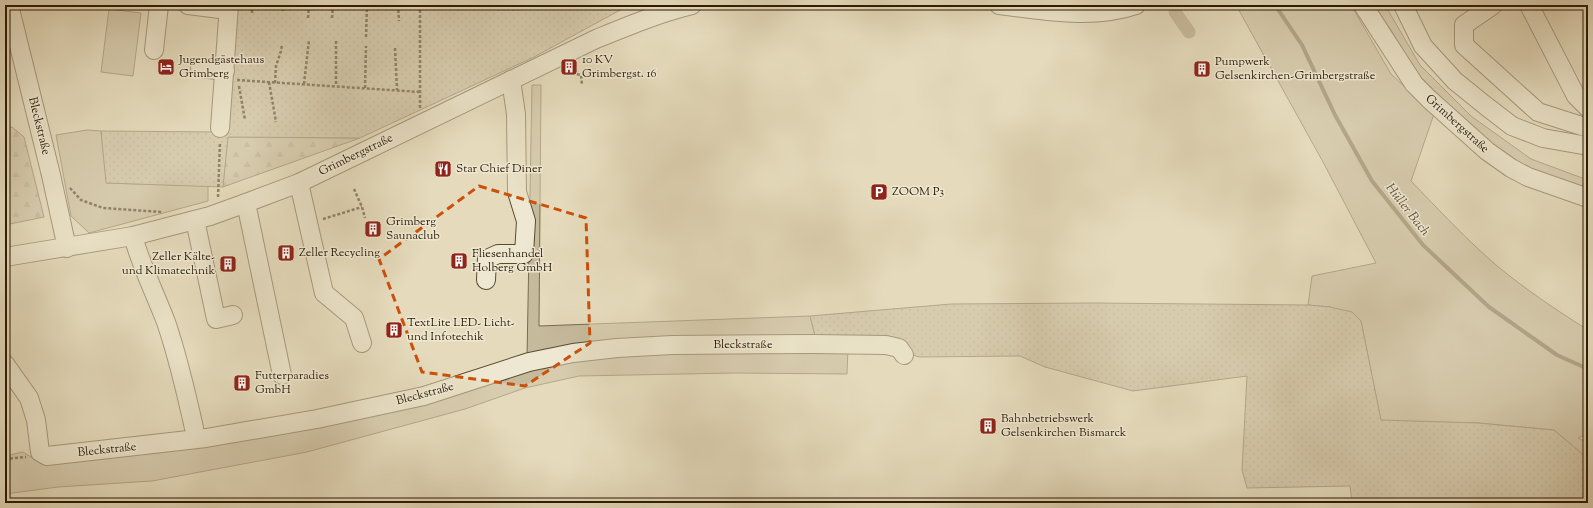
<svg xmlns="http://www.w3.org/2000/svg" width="1593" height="508" viewBox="0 0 1593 508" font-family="'Sorts Mill Goudy',serif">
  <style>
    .green { fill: #c6ba9d; stroke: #796a50 }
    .forest { fill: url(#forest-firs); stroke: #796a50 }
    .garden { fill: url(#garden-dots); stroke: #796a50 }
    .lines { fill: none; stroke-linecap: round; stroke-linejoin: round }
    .stream { stroke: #75674c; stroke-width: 4 }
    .canal { stroke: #a69a7d; stroke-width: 13 }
    .minor-casing { stroke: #5a4b31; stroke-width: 20 }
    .path { stroke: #2c1b03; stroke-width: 2.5; stroke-dasharray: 3 2; stroke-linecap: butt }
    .minor { stroke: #eee8d3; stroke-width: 18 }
    .marked { fill: none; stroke: #cc500b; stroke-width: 3; stroke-dasharray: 8 5; stroke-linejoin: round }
    .labels { text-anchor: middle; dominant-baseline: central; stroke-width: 3; stroke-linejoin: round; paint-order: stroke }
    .poi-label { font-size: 12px; fill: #2c1b03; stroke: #eee8d3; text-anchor: start }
    .street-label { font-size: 12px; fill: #2c1b03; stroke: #eee8d3 }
    .water-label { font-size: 13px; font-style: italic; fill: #5d4e34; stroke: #eee8d3 }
  </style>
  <defs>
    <pattern id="forest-firs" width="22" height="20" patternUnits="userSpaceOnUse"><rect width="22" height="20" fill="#c6ba9d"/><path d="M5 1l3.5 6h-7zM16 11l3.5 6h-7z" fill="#aa9f86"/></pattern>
    <pattern id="garden-dots" width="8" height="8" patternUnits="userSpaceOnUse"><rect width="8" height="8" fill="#c6ba9d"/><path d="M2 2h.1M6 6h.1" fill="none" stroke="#aa9f86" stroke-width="1.8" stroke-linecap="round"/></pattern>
  </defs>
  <rect width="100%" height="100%" fill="#e5dbbc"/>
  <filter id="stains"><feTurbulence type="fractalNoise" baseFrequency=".005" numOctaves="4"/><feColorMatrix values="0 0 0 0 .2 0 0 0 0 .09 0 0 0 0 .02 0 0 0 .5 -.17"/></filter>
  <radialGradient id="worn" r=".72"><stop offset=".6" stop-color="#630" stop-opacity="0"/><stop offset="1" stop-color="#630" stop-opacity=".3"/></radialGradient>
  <!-- green -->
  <g class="green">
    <path d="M1236,5H1351L1391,74L1434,114L1411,181C1439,210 1466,239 1496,265C1525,289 1556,310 1588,330V433L1578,438L1588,443V459L1554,430L1478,423L1381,421L1361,321L1330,307L1308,305L1312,276L1376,263L1323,162Z"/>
    <polygon points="1374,5 1385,5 1420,65 1471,116 1531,159 1585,179 1582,191 1506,157 1458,115 1413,69 1391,30"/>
    <polygon points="109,9 141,13 133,76 101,72"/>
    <polygon points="532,85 541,85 539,326 810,316 818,347 848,347 847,374 735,373 579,376 525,388 465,409 307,452 152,481 58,487 5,494 5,456 23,452 34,459 316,421 527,358"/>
    <polygon points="87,130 101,131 107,183 208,186 208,201 89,233 71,216 56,135"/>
  </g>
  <!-- forest -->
  <g class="forest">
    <polygon points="12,127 24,137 44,217 5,225 5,129"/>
    <polygon points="227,137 360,138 223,187"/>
  </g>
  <!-- garden -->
  <g class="garden">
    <polygon points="231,5 635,5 622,9 534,57 360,138 228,137 223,187 106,183 101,131 217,132"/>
    <polygon points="1094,303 1308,305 1330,307 1352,312 1361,321 1381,420 1478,423 1554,430 1588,459 1588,503 1352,503 1350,486 1247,488 1242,470 1247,376 1133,391 1045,367 1020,356 919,357 898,350 818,347 810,316 951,304"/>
  </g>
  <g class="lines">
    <!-- stream -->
    <polyline class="stream" points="1275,5 1302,45 1335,115 1372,181 1423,245 1489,307 1557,355 1588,369"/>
    <!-- canal -->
    <polyline class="canal" points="1175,12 1189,32"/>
    <!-- minor casing -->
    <g class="minor-casing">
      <g id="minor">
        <polyline points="9,5 51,175 67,248"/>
        <polyline points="188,5 228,10"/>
        <path d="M999,5C1043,10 1092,20 1136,5"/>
        <polyline points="1363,5 1414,84 1429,99 1487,151 1511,168 1528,177 1588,198"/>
        <polyline points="1403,5 1423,46 1455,81 1486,106 1512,126 1543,138 1588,146"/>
        <polyline points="1493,5 1464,25 1464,45 1538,112 1588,128"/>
        <polyline points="1529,5 1576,96 1588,108"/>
        <polyline points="154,50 159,5"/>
        <polyline points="200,68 225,71"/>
        <polyline points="220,128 229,5"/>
        <polyline points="299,183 324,293 354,318 362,343"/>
        <polyline points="246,203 282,375"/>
        <polyline points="195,220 216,319 233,315"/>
        <path d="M133,236C141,266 155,293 166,322C178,357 186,392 194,428"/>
        <path d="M5,257L133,236L210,216L246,203L299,183L596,39C628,26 659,13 692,5"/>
        <polyline points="486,280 487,259 498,254 524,254 526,221 517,192 516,114 511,80"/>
        <polyline points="5,364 29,398 36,420 40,452 47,456 206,438 317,419 424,396 529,362 573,353 617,348 672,345 813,344 886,345 899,348 904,355"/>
      </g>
    </g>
    <!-- path -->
    <g class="path">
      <polyline points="252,5 252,14"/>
      <polyline points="398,5 399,21"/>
      <polyline points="481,5 482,8"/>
      <polyline points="497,9 521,9 524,5"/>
      <polyline points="283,11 283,5"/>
      <polyline points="308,18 309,5"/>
      <polyline points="332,18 333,5"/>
      <polyline points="366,37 367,5"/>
      <polyline points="336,41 336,86"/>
      <polyline points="395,48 397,90"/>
      <polyline points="562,72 581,75 582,85"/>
      <polyline points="237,80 420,92"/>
      <polyline points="269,82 276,122"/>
      <polyline points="275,83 276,66 281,51 282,44"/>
      <polyline points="304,84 309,40"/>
      <polyline points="239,86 245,120"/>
      <polyline points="365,88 366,46"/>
      <polyline points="420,108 420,5"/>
      <polyline points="70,188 81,200 103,208 162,212"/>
      <polyline points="354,189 362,207 365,218"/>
      <polyline points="218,197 220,142"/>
      <polyline points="323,219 362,207"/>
      <polyline points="5,459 26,457"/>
    </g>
    <!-- minor -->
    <use href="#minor" class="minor"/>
  </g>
  <!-- marked area -->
  <path d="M0 0H1593V508H0ZM479,186L586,218L590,343L525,386L422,372L379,259Z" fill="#e5dbbc" fill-opacity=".55" fill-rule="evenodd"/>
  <path class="marked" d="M479,186L586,218L590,343L525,386L422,372L379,259Z"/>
  <!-- icons -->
  <defs>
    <g id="hotel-square" transform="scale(0.9)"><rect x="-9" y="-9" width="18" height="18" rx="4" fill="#8f2418" stroke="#eee8d3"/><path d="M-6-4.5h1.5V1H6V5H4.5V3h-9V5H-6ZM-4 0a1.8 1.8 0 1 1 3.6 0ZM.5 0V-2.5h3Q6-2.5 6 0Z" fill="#fff"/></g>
    <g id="building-square" transform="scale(0.9)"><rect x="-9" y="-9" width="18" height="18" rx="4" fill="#8f2418" stroke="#eee8d3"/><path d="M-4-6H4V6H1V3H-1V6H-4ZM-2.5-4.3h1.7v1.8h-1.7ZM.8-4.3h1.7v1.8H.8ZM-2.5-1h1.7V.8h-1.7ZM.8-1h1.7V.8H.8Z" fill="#fff"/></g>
    <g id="restaurant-square" transform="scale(0.9)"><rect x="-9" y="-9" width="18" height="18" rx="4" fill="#8f2418" stroke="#eee8d3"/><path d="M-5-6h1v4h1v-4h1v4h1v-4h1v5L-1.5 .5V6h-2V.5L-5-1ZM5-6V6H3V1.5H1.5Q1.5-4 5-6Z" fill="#fff"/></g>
    <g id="parking-square" transform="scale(0.9)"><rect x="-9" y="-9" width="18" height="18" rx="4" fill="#8f2418" stroke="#eee8d3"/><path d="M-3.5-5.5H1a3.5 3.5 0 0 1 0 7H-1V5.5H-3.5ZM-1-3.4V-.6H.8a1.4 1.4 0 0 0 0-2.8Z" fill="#fff"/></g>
  </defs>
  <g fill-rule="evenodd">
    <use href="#hotel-square" x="166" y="67"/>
    <use href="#building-square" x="569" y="67"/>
    <use href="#building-square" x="1202" y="69"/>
    <use href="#restaurant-square" x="443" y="169"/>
    <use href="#parking-square" x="879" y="192"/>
    <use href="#building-square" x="373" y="229"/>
    <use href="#building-square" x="286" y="253"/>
    <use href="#building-square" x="459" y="261"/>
    <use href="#building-square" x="228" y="264"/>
    <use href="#building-square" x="394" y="330"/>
    <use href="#building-square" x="242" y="383"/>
    <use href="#building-square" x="988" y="426"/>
  </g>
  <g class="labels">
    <!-- poi labels -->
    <g class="poi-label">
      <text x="179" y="60">Jugendgästehaus<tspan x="179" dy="14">Grimberg</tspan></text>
      <text x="582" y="60">10 KV<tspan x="582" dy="14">Grimbergst. 16</tspan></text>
      <text x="1215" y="62">Pumpwerk<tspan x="1215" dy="14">Gelsenkirchen-Grimbergstraße</tspan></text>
      <text x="456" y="169">Star Chief Diner</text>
      <text x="892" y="192">ZOOM P3</text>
      <text x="386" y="222">Grimberg<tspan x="386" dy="14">Saunaclub</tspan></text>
      <text x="299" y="253">Zeller Recycling</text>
      <text x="472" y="254">Fliesenhandel<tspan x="472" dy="14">Holberg GmbH</tspan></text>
      <text x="215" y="257" text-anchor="end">Zeller Kälte-<tspan x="215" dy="14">und Klimatechnik</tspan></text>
      <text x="407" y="323">TextLite LED- Licht-<tspan x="407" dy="14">und Infotechik</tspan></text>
      <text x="255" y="376">Futterparadies<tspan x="255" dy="14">GmbH</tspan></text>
      <text x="1001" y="419">Bahnbetriebswerk<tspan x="1001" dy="14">Gelsenkirchen Bismarck</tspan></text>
    </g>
    <!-- street labels -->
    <g class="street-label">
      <text transform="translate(1457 124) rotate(42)">Grimbergstraße</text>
      <text transform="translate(39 126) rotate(76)">Bleckstraße</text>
      <text transform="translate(356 155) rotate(-26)">Grimbergstraße</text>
      <text x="743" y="345">Bleckstraße</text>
      <text transform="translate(425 394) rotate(-15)">Bleckstraße</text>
      <text transform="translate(107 450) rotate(-6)">Bleckstraße</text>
    </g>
    <!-- water labels -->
    <g class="water-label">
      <text transform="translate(1407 210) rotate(52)">Hüller Bach</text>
    </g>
  </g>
  <!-- margin -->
  <rect width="1593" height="508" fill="none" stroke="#e5dbbc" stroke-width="20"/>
  <rect x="6" y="6" width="1581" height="496" fill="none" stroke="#2c1b03" stroke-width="2"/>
  <rect x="10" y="10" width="1573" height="488" fill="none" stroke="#2c1b03"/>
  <rect width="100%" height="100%" filter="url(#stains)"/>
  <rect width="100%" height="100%" fill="url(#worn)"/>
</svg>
